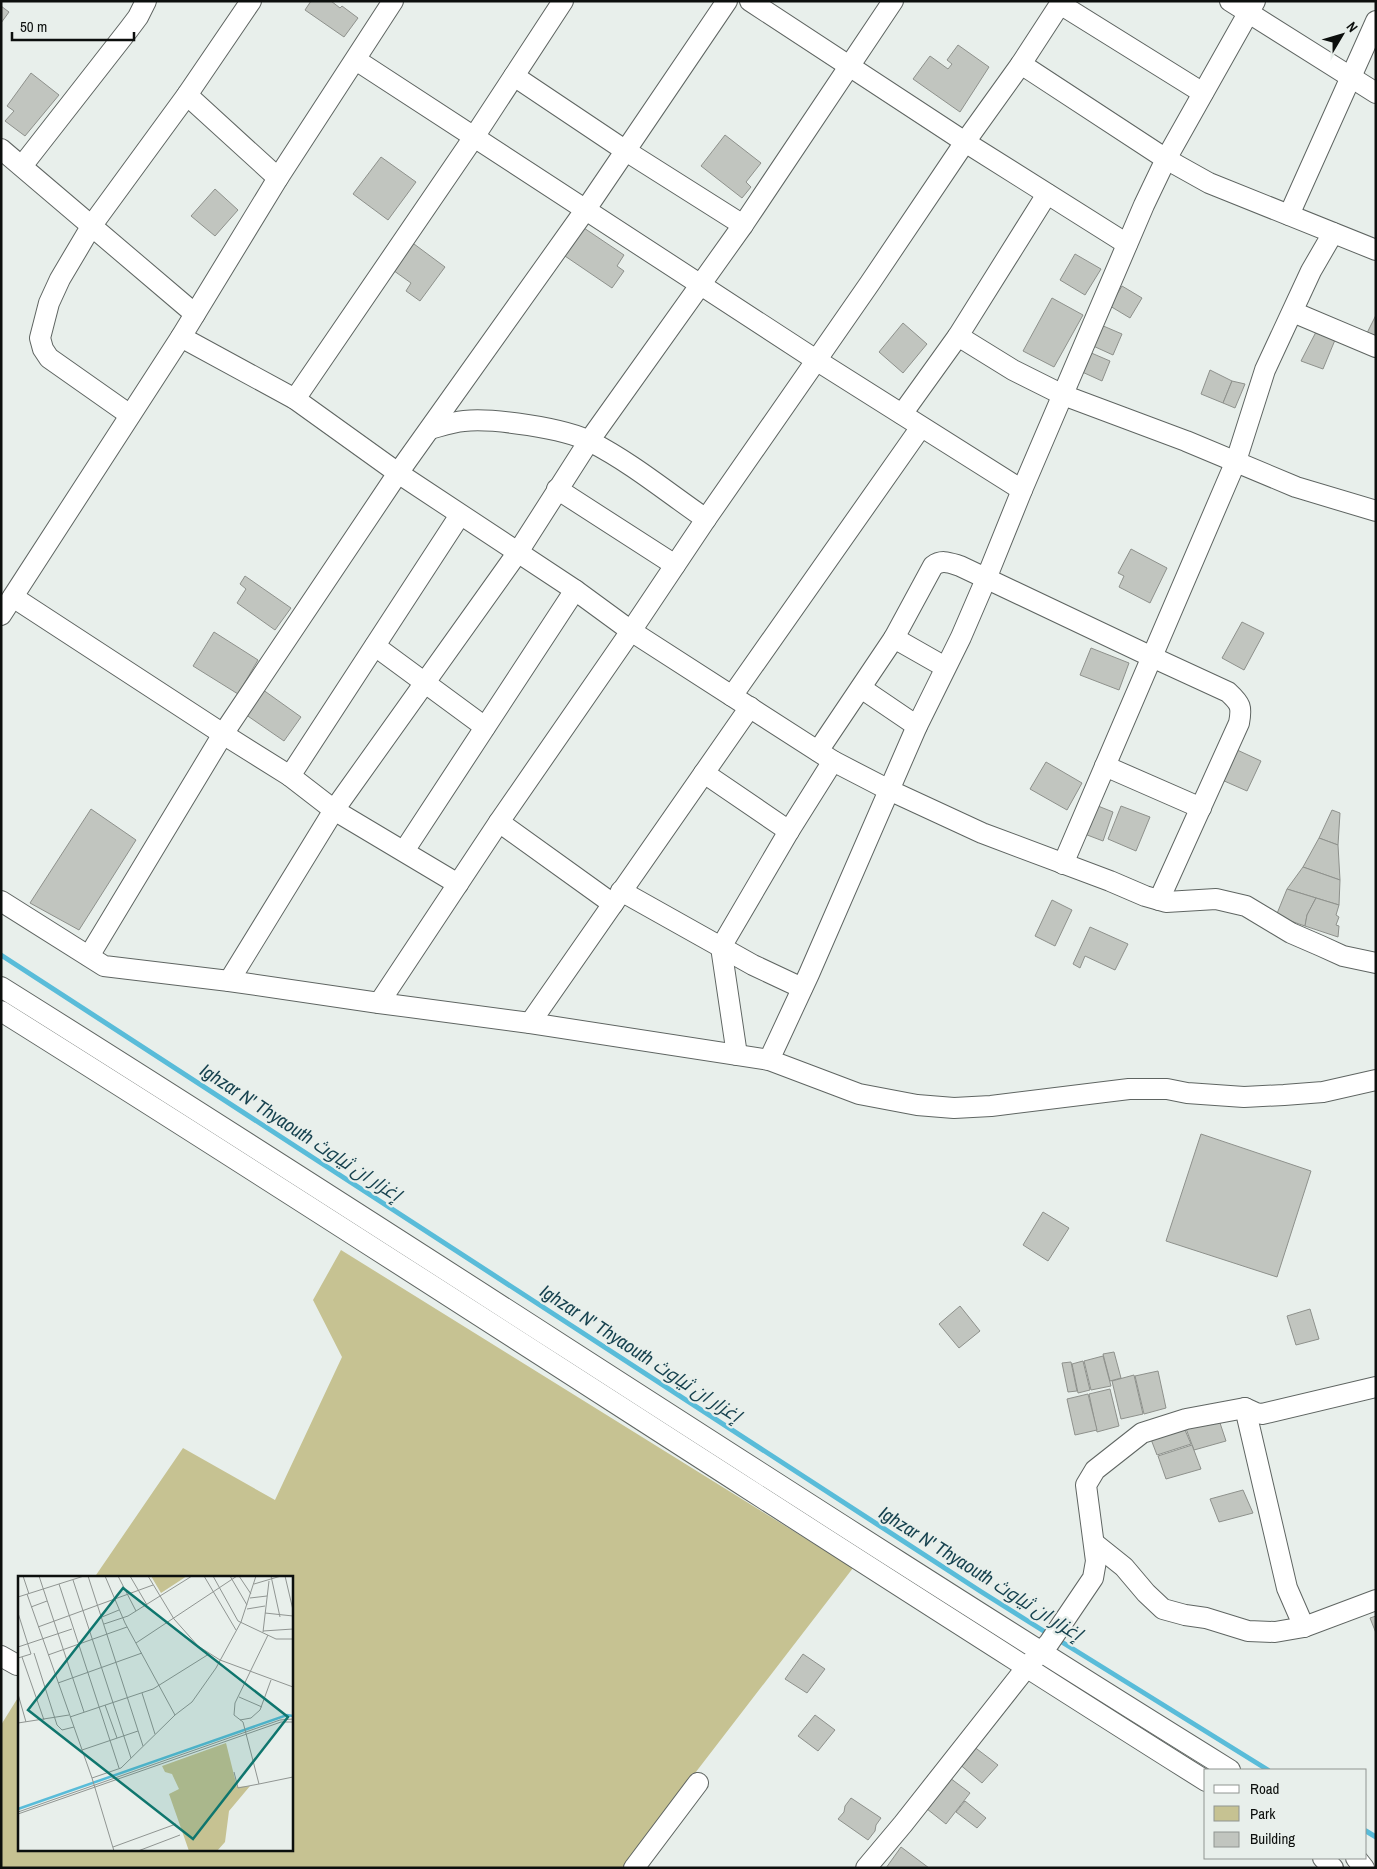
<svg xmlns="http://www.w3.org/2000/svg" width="1377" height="1869" viewBox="0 0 1377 1869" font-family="'Archivo Narrow',Cairo,sans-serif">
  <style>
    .green { fill: #c6c292 }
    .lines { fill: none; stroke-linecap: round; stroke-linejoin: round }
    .stream { stroke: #59bcd9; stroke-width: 5 }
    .building { fill: #c1c5bf; stroke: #8e918c }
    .minor-casing { stroke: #5f6562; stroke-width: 22 }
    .minor { stroke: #fff; stroke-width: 20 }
    .labels { text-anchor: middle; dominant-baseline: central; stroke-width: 4.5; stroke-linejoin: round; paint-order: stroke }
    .water-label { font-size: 19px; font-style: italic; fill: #16424f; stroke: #e8efeb }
    .inset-river { fill: none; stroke: #59bcd9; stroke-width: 2.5 }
    .inset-road { fill: none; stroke: #909592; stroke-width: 1 }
    .view { fill: #0f766e; fill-opacity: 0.15; stroke: #0f766e; stroke-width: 2.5 }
    .inset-edge { fill: none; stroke: #0c0f0d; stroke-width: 2.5 }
  </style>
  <rect width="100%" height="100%" fill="#e8efeb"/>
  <!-- green -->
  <polygon class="green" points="341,1250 853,1568 622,1868 1,1868 1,1725 19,1696 19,1850 291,1850 291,1578 94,1578 183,1448 275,1500 342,1357 313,1300"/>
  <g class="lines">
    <!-- stream -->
    <g class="stream">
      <polyline points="1,955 980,1591 1050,1635"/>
      <polyline points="1057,1639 1268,1770"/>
      <polyline points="1366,1831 1376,1837"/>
    </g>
  </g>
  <!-- building -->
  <g class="building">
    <polygon points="311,1 331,1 340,8 342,6 358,18 344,37 305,10"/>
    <polygon points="1,6 9,12 1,23"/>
    <polygon points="958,45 989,67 960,112 913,79 930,56 948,69 952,64 947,60"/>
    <polygon points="31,73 59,95 25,136 5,121 14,111 7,106"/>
    <polygon points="725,135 761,163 746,182 751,187 742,198 701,166"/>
    <polygon points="381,157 416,182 388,220 353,194"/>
    <polygon points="215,189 238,210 215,236 191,216"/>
    <polygon points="581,226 624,255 617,266 624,271 612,288 562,254"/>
    <polygon points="410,241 445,267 420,301 406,291 411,283 390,268"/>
    <polygon points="1075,254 1101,269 1085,295 1060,280"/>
    <polygon points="1122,286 1142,298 1130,318 1110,306"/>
    <polygon points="1052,298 1083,315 1054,367 1023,351"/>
    <polygon points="1376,315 1376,337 1366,335"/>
    <polygon points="903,323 927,344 903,373 879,352"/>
    <polygon points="1101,325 1122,334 1113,355 1091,345"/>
    <polygon points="1316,332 1335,340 1323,369 1301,361"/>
    <polygon points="1089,352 1110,361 1102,381 1080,371"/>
    <polygon points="1210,370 1232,381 1223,403 1201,394"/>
    <polygon points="1232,381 1245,384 1235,408 1223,403"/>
    <polygon points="1131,549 1167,568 1150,603 1119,587 1124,576 1118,573"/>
    <polygon points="245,576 291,608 275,630 237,603 246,589 240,584"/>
    <polygon points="1242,622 1264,633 1244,670 1222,658"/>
    <polygon points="214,632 258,660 238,694 193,666"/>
    <polygon points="1091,648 1129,663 1119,690 1080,675"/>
    <polygon points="259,687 301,717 284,741 242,712"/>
    <polygon points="1235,749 1261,761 1247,791 1222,780"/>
    <polygon points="1046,762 1082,783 1067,810 1030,789"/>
    <polygon points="1093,804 1113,812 1103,841 1082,833"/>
    <polygon points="1121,806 1150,817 1136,851 1108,839"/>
    <polygon points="91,809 136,840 79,930 30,903"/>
    <polygon points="1332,810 1340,813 1338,845 1319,838"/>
    <polygon points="1319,838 1338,845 1340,880 1303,867"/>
    <polygon points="1303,867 1340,880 1339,905 1287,889"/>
    <polygon points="1287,889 1316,898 1307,915 1305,926 1276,916"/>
    <polygon points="1316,898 1339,905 1336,915 1339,917 1336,925 1339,926 1338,937 1305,926 1307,915"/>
    <polygon points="1052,900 1072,910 1055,946 1035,936"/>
    <polygon points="1090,927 1128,944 1115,970 1085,956 1080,968 1073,964"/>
    <polygon points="1201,1134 1311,1171 1277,1277 1166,1241"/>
    <polygon points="1043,1212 1069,1228 1048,1261 1023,1245"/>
    <polygon points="960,1306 980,1331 959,1348 939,1324"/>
    <polygon points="1310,1309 1319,1339 1296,1345 1287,1316"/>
    <polygon points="1114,1352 1121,1378 1110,1381 1103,1354"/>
    <polygon points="1103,1356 1111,1386 1091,1390 1084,1361"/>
    <polygon points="1083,1361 1090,1390 1078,1393 1072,1364"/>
    <polygon points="1071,1362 1077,1391 1068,1392 1062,1363"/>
    <polygon points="1158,1371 1166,1408 1144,1414 1135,1376"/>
    <polygon points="1134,1375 1143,1414 1121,1419 1112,1381"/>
    <polygon points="1110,1389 1119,1426 1097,1432 1089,1394"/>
    <polygon points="1088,1394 1097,1430 1075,1435 1067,1399"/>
    <polygon points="1218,1417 1226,1441 1194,1450 1185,1426"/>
    <polygon points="1182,1423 1191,1444 1157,1455 1149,1434"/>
    <polygon points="1192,1445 1201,1469 1166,1479 1158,1456"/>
    <polygon points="1243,1490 1253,1513 1219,1522 1210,1499"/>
    <polygon points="1376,1616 1376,1633 1370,1618"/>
    <polygon points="803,1654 825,1669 807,1693 785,1679"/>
    <polygon points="815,1715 835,1730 818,1751 798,1736"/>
    <polygon points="973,1746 998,1765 982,1783 958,1763"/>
    <polygon points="946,1775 970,1793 946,1824 922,1805"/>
    <polygon points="851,1798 881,1818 876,1825 875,1831 868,1840 838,1819 844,1812 845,1806"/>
    <polygon points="965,1801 986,1818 977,1828 956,1812"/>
    <polygon points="901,1847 929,1868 886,1868"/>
  </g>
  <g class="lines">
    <!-- minor casing -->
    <g class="minor-casing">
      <g id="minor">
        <polyline points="750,1 965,142 1127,244"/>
        <polyline points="1230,1 1376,93"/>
        <polyline points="1255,1 1166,159 1144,205 1022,490 986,579 961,637 917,726 809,974 769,1060 859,1094 917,1105 954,1108 991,1106 1129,1089 1167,1089 1187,1093 1244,1097 1284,1095 1323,1092 1376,1080"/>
        <polyline points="1060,4 1203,93"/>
        <polyline points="356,60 816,360 1022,490"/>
        <polyline points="1021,64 1166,159 1209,183 1376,250"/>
        <polyline points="514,76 626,151 743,225"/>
        <polyline points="187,95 278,178"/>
        <polyline points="1,149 195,314"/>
        <polyline points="22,166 129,29 138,17 146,1"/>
        <polyline points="1289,215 1376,21"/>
        <polyline points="1293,312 1376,347"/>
        <polyline points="958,336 1047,194"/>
        <polyline points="181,337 295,399 398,473 575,590 631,631 833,761 889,790 982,833 1110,881 1145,896 1166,902 1216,899 1246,906 1291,933 1321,946 1343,956 1376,963"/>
        <polyline points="295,399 474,137 563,1"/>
        <polyline points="902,414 958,336 1013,370 1063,395 1186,441 1296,487 1376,511"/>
        <polyline points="130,415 49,358 43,349 40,338 49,303 60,279 92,225 187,95 251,1"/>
        <path d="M430,429C441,426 452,422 464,421C493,418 565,428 591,442C632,463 668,493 706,519"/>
        <polyline points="557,489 675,565"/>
        <polyline points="13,597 223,734 290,776 334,810 458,884"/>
        <polyline points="1,615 181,337 278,178 393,1"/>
        <path d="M894,638L933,566C942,559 950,563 960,566L1152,657L1228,692C1241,704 1242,707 1239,723L1159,900"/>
        <polyline points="375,646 485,727"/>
        <polyline points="861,688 917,726"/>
        <polyline points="732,696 921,427"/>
        <polyline points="818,751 894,638 945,667"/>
        <polyline points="1105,766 1201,808"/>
        <polyline points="704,773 789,831"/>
        <polyline points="290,776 460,515"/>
        <polyline points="499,822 613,904"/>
        <polyline points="404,851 575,590"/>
        <polyline points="1063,864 1236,461 1265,370 1311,271 1333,233"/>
        <polyline points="621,891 753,965 802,988"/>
        <polyline points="1,901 104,966 229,981 379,1003 530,1023 769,1060"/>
        <polyline points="89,956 223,734 398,473 586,209 727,1"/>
        <polyline points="229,981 334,810 518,552 589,441 743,225 893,1"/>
        <path d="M1,987C413,1245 817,1514 1230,1770"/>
        <polyline points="379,1003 499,822 631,631 706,519 870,283 965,142 1021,64 1062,1"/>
        <path d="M1,1011C405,1264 802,1527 1206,1781"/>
        <polyline points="530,1023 750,707"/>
        <polyline points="737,1055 721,947 789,831 833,761"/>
        <polyline points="1245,1408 1287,1588 1304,1627"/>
        <polyline points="1094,1543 1124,1567 1146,1593 1163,1609 1185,1615 1206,1618 1248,1631 1275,1632 1304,1627 1376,1600"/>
        <polyline points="1,1656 17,1665"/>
        <polyline points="1323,1858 1333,1868"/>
        <polyline points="1356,1858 1364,1868"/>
        <polyline points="634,1868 698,1783"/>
        <polyline points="866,1868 903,1824 1026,1668 1049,1643 1093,1578 1096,1561 1086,1485 1095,1470 1142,1433 1186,1419 1245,1408 1256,1413 1262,1414 1376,1387"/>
      </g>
    </g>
    <!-- minor -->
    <use href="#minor" class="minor"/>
  </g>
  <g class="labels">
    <!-- water labels -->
    <g class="water-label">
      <text transform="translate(301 1132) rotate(33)">Ighzar N' Thyaouth إغزار ان ثياوث</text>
      <text transform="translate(641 1353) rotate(33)">Ighzar N' Thyaouth إغزار ان ثياوث</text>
      <text transform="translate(981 1573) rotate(32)">Ighzar N' Thyaouth إغزار ان ثياوث</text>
    </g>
  </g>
  <!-- overview -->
  <g transform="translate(18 1576)">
    <rect width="275" height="275" fill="#e8efeb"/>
    <path d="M133,0H169L143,17ZM208,167L219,211L232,210L211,235L207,266L199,275H171L151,218L161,213L154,198L147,196L144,190Z" fill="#c6c292"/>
    <path class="inset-river" d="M0,233L269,139L275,140"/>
    <path class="inset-road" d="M5,0L11,18M21,0L66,136M70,0L125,170M87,0L107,47L157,139L174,126L198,92L223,46L238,0M100,0L118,35M112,0L129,29M130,0L156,43L180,70L202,84L275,111M186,0L218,54M195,0L220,45L258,63H275M212,0L229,29M221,0L233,18M253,0L262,41M267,0L275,34M55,4L113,182M41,8L101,192M236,8L263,0M9,18L74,202L103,192L157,139M0,21L66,0M232,22L249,20M13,31L29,25M229,33L247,30M0,37L13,78L0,82M247,37L275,40M84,41L101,34M86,48L110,40L174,0M20,51L135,9M245,55L275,53M245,56L251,5M250,59L217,127L216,139L225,146L241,208L275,201M118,67L219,0M0,71L54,53M16,77L39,149L44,154L56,151M30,79L109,51M4,81L26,144M40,107L124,77M124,117L137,158M0,118L8,146M221,121L244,131M87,129L99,162M52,141L135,113L191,78M222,144L233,142L242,134L253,104M0,147L51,139M64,174L120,155M216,196L220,212L241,208M74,202L96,275M0,236L262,144L275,143M0,238L263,146H275M95,271L158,248M120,275L162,259"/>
    <path class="view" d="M105,12L270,141L175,263L10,134Z"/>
    <rect width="275" height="275" class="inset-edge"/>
  </g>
  <!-- border -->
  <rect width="1377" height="1869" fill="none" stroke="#0c0f0d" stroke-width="5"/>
  <!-- legend -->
  <rect x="1204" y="1769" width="162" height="90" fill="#e8efeb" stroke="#909592"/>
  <rect x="1214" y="1785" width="25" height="8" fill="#ffffff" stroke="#909592"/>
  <text x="1250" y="1794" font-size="15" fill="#0c0f0d">Road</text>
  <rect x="1214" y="1806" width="25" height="15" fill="#c6c292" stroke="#909592"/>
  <text x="1250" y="1819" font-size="15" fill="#0c0f0d">Park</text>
  <rect x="1214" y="1832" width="25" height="15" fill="#c1c5bf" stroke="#909592"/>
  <text x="1250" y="1844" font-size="15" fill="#0c0f0d">Building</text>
  <!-- north arrow -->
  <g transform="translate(1342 35) rotate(52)" stroke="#e8efeb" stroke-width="4" paint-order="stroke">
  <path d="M0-4L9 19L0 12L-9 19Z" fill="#0c0f0d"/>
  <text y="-8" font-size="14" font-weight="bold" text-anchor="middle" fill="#0c0f0d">N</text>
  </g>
  <!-- scale -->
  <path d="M12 32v8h122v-8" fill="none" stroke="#0c0f0d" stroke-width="2.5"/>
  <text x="20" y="32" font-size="15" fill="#0c0f0d" stroke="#e8efeb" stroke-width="4" paint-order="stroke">50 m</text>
</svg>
